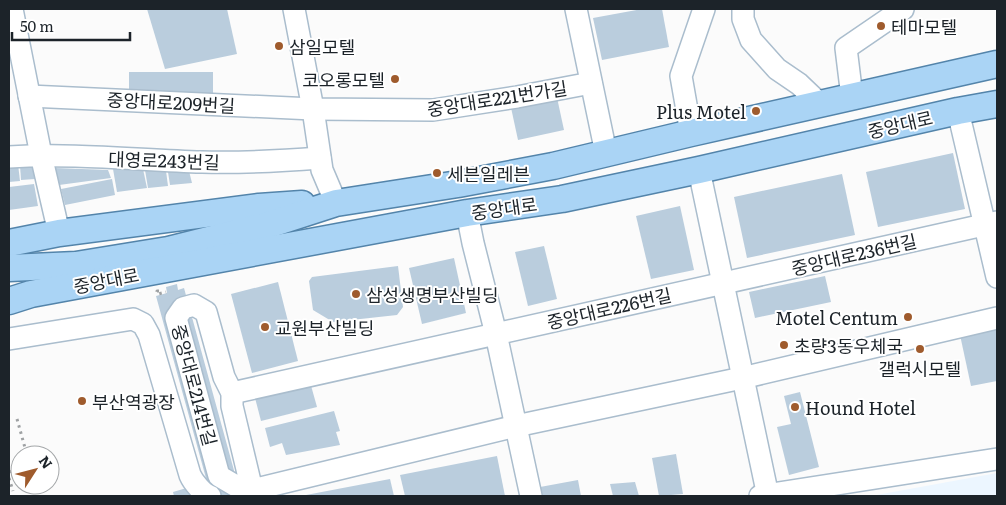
<svg xmlns="http://www.w3.org/2000/svg" width="1006" height="505" viewBox="0 0 1006 505" font-family="Literata,'Noto Sans KR',serif">
  <style>
    .built { fill: #ecf6ff }
    .building { fill: #bacddd }
    .lines { fill: none; stroke-linecap: round; stroke-linejoin: round }
    .minor-casing { stroke: #aabdcd; stroke-width: 24 }
    .major-casing { stroke: #5384aa; stroke-width: 29 }
    .path { stroke: #9ea1a3; stroke-width: 3; stroke-dasharray: 2.5 4; stroke-linecap: butt }
    .minor { stroke: #fff; stroke-width: 21 }
    .major { stroke: #aad4f5; stroke-width: 26 }
    .poi-dot { fill: #9f5b2d; stroke: #fff; stroke-width: 2 }
    .labels { text-anchor: middle; dominant-baseline: central; stroke-width: 4; stroke-linejoin: round; paint-order: stroke }
    .poi-label { font-size: 18px; fill: #1c2329; stroke: #fff; text-anchor: start }
    .street-label { font-size: 18px; fill: #1c2329; stroke: #fff }
  </style>
  <rect width="100%" height="100%" fill="#fbfbfb"/>
  <!-- built -->
  <polygon class="built" points="997,473 997,496 871,496"/>
  <!-- building -->
  <g class="building">
    <polygon points="147,9 227,9 237,54 165,69"/>
    <polygon points="642,9 662,9 669,47 602,60 593,18"/>
    <polygon points="129,72 213,72 213,95 129,94"/>
    <polygon points="556,93 564,130 518,140 510,103"/>
    <polygon points="953,153 965,209 878,227 866,172"/>
    <polygon points="9,164 18,164 20,181 9,182"/>
    <polygon points="32,164 35,179 21,180 20,165"/>
    <polygon points="55,168 108,170 111,178 59,185"/>
    <polygon points="113,169 143,169 147,188 117,192"/>
    <polygon points="145,170 166,171 168,186 148,188"/>
    <polygon points="189,171 192,183 170,185 168,172"/>
    <polygon points="842,174 855,235 747,258 734,197"/>
    <polygon points="112,179 115,195 65,205 61,189"/>
    <polygon points="34,184 38,206 9,210 9,187"/>
    <polygon points="680,206 694,270 651,279 636,216"/>
    <polygon points="544,246 557,299 528,306 515,252"/>
    <polygon points="454,258 466,313 422,324 409,268"/>
    <polygon points="398,266 403,307 397,315 333,322 313,310 309,281 312,277"/>
    <polygon points="825,276 831,302 755,318 749,292"/>
    <polygon points="278,282 298,361 252,373 231,294"/>
    <polygon points="177,284 178,290 184,288 241,496 174,496 173,492 207,482 156,296 167,293 166,287"/>
    <polygon points="997,328 997,381 971,386 960,335"/>
    <polygon points="310,382 317,407 261,421 254,394"/>
    <polygon points="800,392 819,467 789,475 777,427 791,424 784,396"/>
    <polygon points="334,411 340,431 336,432 340,445 286,455 282,443 270,447 265,428"/>
    <polygon points="676,454 683,494 659,496 652,458"/>
    <polygon points="497,456 505,496 405,496 400,475"/>
    <polygon points="390,479 394,496 306,496 306,495"/>
    <polygon points="578,480 581,496 542,496 540,487"/>
    <polygon points="635,482 639,496 613,496 610,484"/>
  </g>
  <g class="lines">
    <!-- minor casing -->
    <g class="minor-casing">
      <g id="minor">
        <polyline points="12,9 41,155 59,233"/>
        <polyline points="294,9 313,109 322,170 336,203"/>
        <polyline points="576,9 606,153"/>
        <polyline points="743,9 743,19 751,40 777,69 799,84 820,104"/>
        <polyline points="29,96 313,109 433,110 517,97 591,83"/>
        <polyline points="852,97 846,48 903,9"/>
        <polyline points="958,111 997,277"/>
        <polyline points="691,133 681,76 704,9"/>
        <path d="M9,157C73,153 138,160 202,162C242,163 281,161 320,158"/>
        <polyline points="699,170 768,496"/>
        <polyline points="467,213 473,243 496,334 531,496"/>
        <path d="M9,339L133,319L143,324L149,335L190,475C193,482 203,494 210,496"/>
        <polyline points="232,393 997,222"/>
        <polyline points="251,496 252,490 232,406 232,393 224,377 206,312 194,305 183,308 176,318 219,476 236,486 252,490 516,426 742,378 997,318"/>
        <polyline points="760,496 997,459"/>
      </g>
    </g>
    <!-- major casing -->
    <g class="major-casing">
      <g id="major">
        <polyline points="9,243 59,233 259,207 302,204"/>
        <polyline points="9,268 76,265 168,250 265,226 336,203 458,184 553,166 691,133 997,64"/>
        <polyline points="9,301 31,294 467,213 562,199 699,170 958,111 997,104"/>
      </g>
    </g>
    <!-- path -->
    <g class="path">
      <polyline points="159,291 157,291 158,294 166,292"/>
      <polyline points="17,419 27,455"/>
      <polyline points="9,472 20,469"/>
      <polyline points="9,478 13,491"/>
    </g>
    <!-- minor -->
    <use href="#minor" class="minor"/>
    <!-- major -->
    <use href="#major" class="major"/>
  </g>
  <!-- markers -->
  <g class="poi-dot">
    <circle cx="881" cy="26" r="5"/>
    <circle cx="279" cy="46" r="5"/>
    <circle cx="395" cy="79" r="5"/>
    <circle cx="756" cy="111" r="5"/>
    <circle cx="437" cy="173" r="5"/>
    <circle cx="356" cy="294" r="5"/>
    <circle cx="908" cy="317" r="5"/>
    <circle cx="265" cy="327" r="5"/>
    <circle cx="784" cy="345" r="5"/>
    <circle cx="920" cy="349" r="5"/>
    <circle cx="82" cy="401" r="5"/>
    <circle cx="795" cy="407" r="5"/>
  </g>
  <g class="labels">
    <!-- poi labels -->
    <g class="poi-label">
      <text x="891" y="26">테마모텔</text>
      <text x="289" y="46">삼일모텔</text>
      <text x="385" y="79" text-anchor="end">코오롱모텔</text>
      <text x="746" y="111" text-anchor="end">Plus Motel</text>
      <text x="447" y="173">세븐일레븐</text>
      <text x="366" y="294">삼성생명부산빌딩</text>
      <text x="898" y="317" text-anchor="end">Motel Centum</text>
      <text x="275" y="327">교원부산빌딩</text>
      <text x="794" y="345">초량3동우체국</text>
      <text x="920" y="368" text-anchor="middle">갤럭시모텔</text>
      <text x="92" y="401">부산역광장</text>
      <text x="805" y="407">Hound Hotel</text>
    </g>
    <!-- street labels -->
    <g class="street-label">
      <text transform="translate(497 98) rotate(-9)">중앙대로221번가길</text>
      <text transform="translate(171 102) rotate(3)">중앙대로209번길</text>
      <text transform="translate(900 124) rotate(-13)">중앙대로</text>
      <text transform="translate(164 160) rotate(2)">대영로243번길</text>
      <text transform="translate(504 208) rotate(-8)">중앙대로</text>
      <text transform="translate(854 254) rotate(-13)">중앙대로236번길</text>
      <text transform="translate(106 280) rotate(-11)">중앙대로</text>
      <text transform="translate(609 308) rotate(-13)">중앙대로226번길</text>
      <text transform="translate(195 385) rotate(75)">중앙대로214번길</text>
    </g>
  </g>
  <!-- border -->
  <rect width="1006" height="505" fill="none" stroke="#1c2329" stroke-width="20"/>
  <!-- north arrow -->
  <g transform="translate(35 470) rotate(54)"><circle r="24" fill="#ffffff" stroke="#a4a7a9"/>
  <path d="M0-4L9 19L0 12L-9 19Z" fill="#9f5b2d"/>
  <text y="-8" font-size="14" font-weight="bold" text-anchor="middle" fill="#1c2329">N</text>
  </g>
  <!-- scale -->
  <path d="M12 32v8h118v-8" fill="none" stroke="#1c2329" stroke-width="2.5"/>
  <text x="20" y="32" font-size="15" fill="#1c2329" stroke="#ffffff" stroke-width="4" paint-order="stroke">50 m</text>
</svg>
